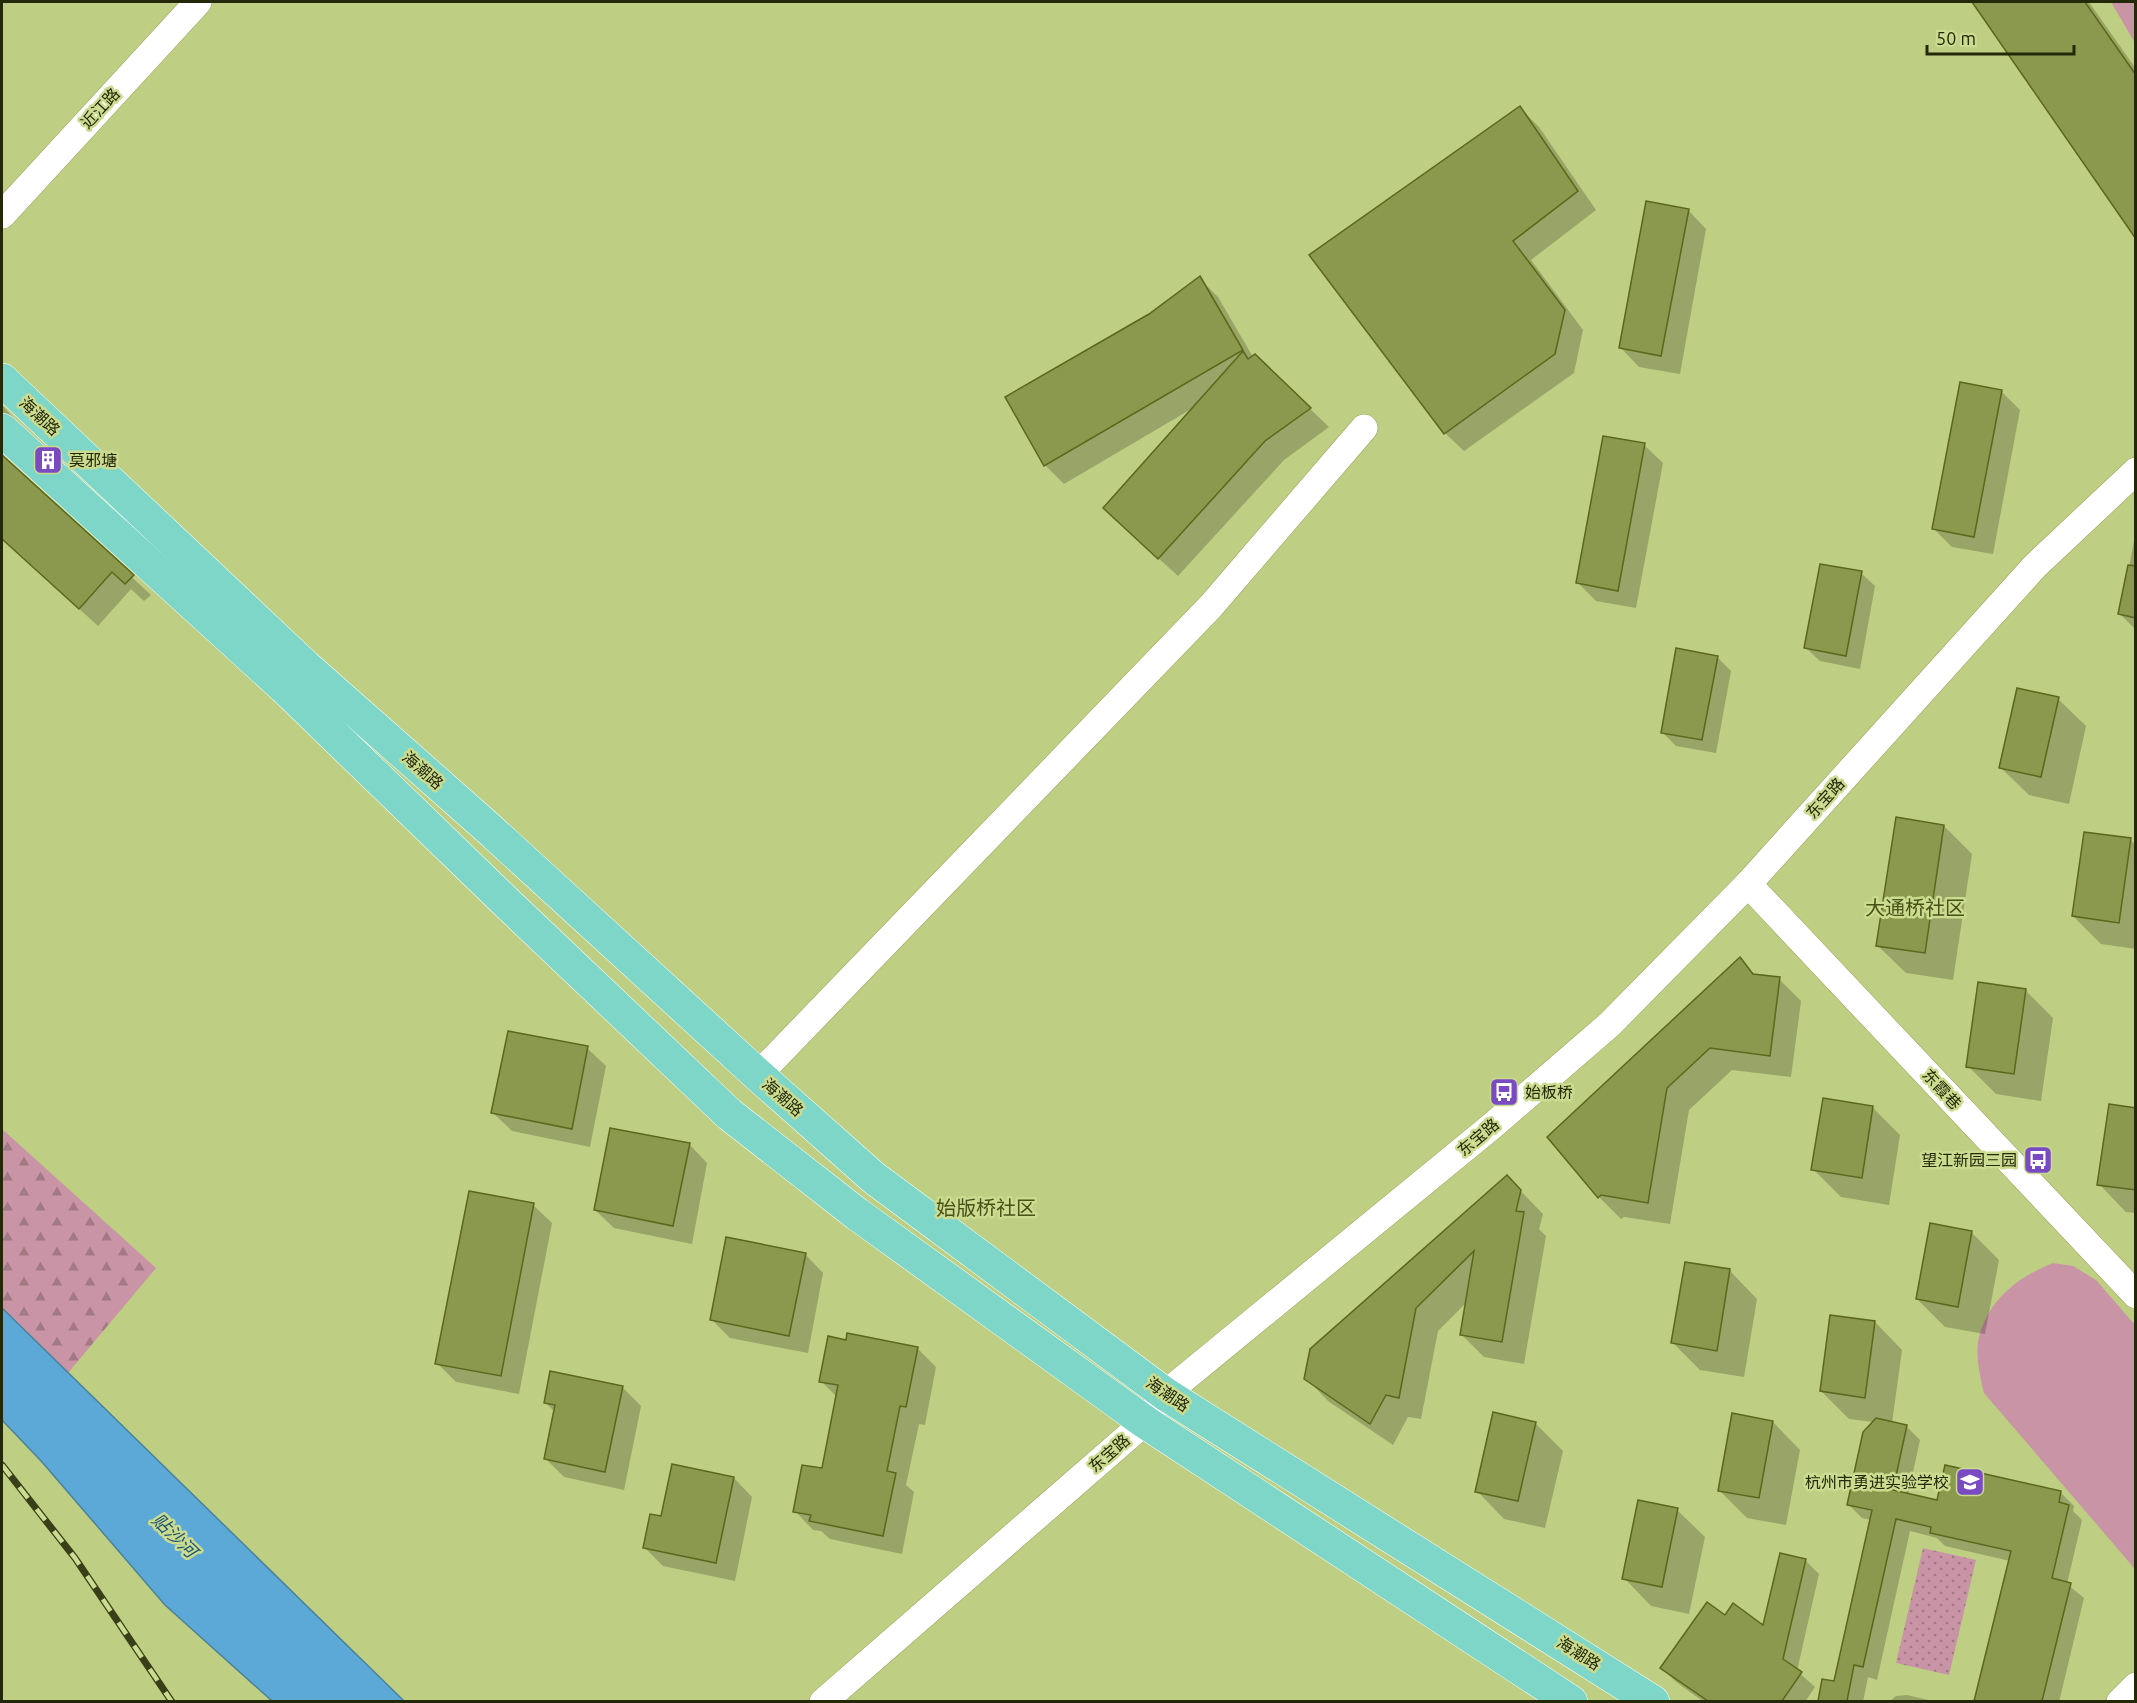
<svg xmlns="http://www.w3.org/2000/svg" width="2137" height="1703" viewBox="0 0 2137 1703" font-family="Ubuntu,'Noto Sans SC',sans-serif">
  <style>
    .forest { fill: url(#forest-firs) }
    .park { fill: #c994a5 }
    .garden { fill: url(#garden-dots) }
    .water { fill: #5ca8d7; stroke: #4b8299; stroke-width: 1.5 }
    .shadow { fill: #0003 }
    .building { fill: #8a994d; stroke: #5b671a; stroke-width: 1.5 }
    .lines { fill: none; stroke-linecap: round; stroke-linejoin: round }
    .minor-casing { stroke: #96a45a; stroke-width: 28 }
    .major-casing { stroke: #fff; stroke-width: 34 }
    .minor { stroke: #fff; stroke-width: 27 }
    .major { stroke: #7dd6c7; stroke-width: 33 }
    .rail-casing { stroke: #394019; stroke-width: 7 }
    .rail { stroke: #cbdb8f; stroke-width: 4.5; stroke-dasharray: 14; stroke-linecap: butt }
    .labels { text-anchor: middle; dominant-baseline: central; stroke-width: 5; stroke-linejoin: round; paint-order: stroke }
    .street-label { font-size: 16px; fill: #232808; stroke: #cbdb8f }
    .poi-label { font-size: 16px; fill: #232808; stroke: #cbdb8f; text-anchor: start }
    .water-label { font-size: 18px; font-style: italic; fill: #1c5576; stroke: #cbdb8f }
    .quarter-label { font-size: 20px; fill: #475118; stroke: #cbdb8f }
  </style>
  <defs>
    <pattern id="forest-firs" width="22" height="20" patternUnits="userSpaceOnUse" patternTransform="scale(1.5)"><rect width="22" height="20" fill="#c994a5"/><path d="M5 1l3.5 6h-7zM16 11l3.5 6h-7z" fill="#a37984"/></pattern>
    <pattern id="garden-dots" width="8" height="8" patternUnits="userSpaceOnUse" patternTransform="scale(1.5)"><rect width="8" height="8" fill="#c994a5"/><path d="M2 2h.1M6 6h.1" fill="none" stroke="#a37984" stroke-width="1.8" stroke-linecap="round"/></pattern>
  </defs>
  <rect width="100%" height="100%" fill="#bece82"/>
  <!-- forest -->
  <polygon class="forest" points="2,1129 156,1268 68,1373 2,1308"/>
  <!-- park -->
  <g class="park">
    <polygon points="2111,2 2135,2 2135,43"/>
    <path d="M2053,1263L2073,1266L2096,1280L2135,1325V1569L1984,1393C1980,1376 1975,1355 1979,1337C1989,1299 2018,1277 2053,1263Z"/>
  </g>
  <!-- garden -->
  <polygon class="garden" points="1923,1548 1976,1560 1949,1675 1896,1663"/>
  <!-- water -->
  <polygon class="water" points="2,1308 404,1701 272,1701 165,1605 42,1462 2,1420"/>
  <!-- shadow -->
  <g class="shadow">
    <polygon points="1974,2 2089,2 2136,69 2136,236"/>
    <polygon points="1520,108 1539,127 1596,210 1531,260 1583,330 1574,373 1464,451 1445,433"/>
    <polygon points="1688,210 1706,229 1680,374 1639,367 1621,348"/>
    <polygon points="1199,278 1218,297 1253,357 1255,356 1329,427 1284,460 1178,576 1123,526 1193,408 1064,484 1045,465"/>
    <polygon points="2,371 2,405 24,429 2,445"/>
    <polygon points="2001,391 2020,410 1993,554 1952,547 1934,529"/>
    <polygon points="1644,445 1663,463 1636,608 1596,601 1577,582"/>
    <polygon points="2,449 5,460 151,595 144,601 131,589 98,626 2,538"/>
    <polygon points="2134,541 2136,541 2136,630 2120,614"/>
    <polygon points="1861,573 1875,586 1860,669 1820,661 1806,648"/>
    <polygon points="1717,657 1731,671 1716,753 1676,746 1662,732"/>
    <polygon points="2058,699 2086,726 2069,804 2029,795 2001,768"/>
    <polygon points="1944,826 1972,854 1953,980 1906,973 1878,946"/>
    <polygon points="2130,840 2136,845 2136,949 2101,944 2073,916"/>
    <polygon points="1739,959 1756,976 1779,979 1801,1001 1791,1077 1732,1070 1689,1110 1670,1224 1624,1217 1621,1219 1599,1197 1549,1137"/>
    <polygon points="2025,990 2053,1018 2041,1101 1996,1094 1968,1066"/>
    <polygon points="587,1048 606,1066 590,1147 512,1131 493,1113"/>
    <polygon points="1872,1107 1900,1135 1889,1205 1841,1197 1813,1169"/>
    <polygon points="2136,1109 2136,1213 2126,1212 2099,1184"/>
    <polygon points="689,1144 707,1163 692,1244 614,1228 595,1210"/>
    <polygon points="1507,1177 1543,1214 1539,1229 1546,1236 1524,1364 1484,1357 1462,1335 1467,1302 1438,1331 1421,1419 1408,1417 1393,1445 1328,1401 1306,1378"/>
    <polygon points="533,1205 552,1223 519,1394 456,1382 437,1363"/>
    <polygon points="1972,1233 1999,1260 1985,1334 1945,1327 1917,1299"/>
    <polygon points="805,1254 823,1273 808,1353 730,1338 711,1319"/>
    <polygon points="1730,1271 1757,1299 1744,1377 1700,1370 1672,1342"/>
    <polygon points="1875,1322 1902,1350 1892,1423 1906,1426 1920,1440 1908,1495 1938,1502 2060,1492 2074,1506 2073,1511 2082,1520 2067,1584 2084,1598 2059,1702 1989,1702 1979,1691 2010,1561 1945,1546 1937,1538 1910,1531 1877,1680 1868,1677 1863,1702 1819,1702 1823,1681 1835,1683 1871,1520 1862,1518 1848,1504 1874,1422 1849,1419 1821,1391"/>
    <polygon points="847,1341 917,1348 936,1367 925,1425 919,1424 906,1485 914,1492 902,1554 830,1539 821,1531 813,1530 795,1511 823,1470 837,1397 821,1381"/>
    <polygon points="622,1387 641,1406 624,1490 564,1477 546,1459 555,1412 545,1402"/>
    <polygon points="1773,1422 1800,1450 1786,1525 1747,1518 1719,1490"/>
    <polygon points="1535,1423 1563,1451 1545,1528 1504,1519 1477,1491"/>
    <polygon points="734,1478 752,1497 735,1581 663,1566 644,1547 663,1518"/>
    <polygon points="1677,1510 1705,1537 1689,1614 1651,1606 1624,1578"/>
    <polygon points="1805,1560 1819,1574 1797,1671 1815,1687 1805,1702 1704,1702 1676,1682 1662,1668 1725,1617 1764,1627"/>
    <polygon points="1907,1695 1937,1702 1889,1702 1896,1696"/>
  </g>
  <!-- building -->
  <g class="building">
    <polygon points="1972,2 2085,2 2136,75 2136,239"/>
    <polygon points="1520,106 1578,191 1513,241 1565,310 1555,354 1444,434 1309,255"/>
    <polygon points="1646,201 1689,209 1661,356 1619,348"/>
    <polygon points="1200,276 1243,350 1044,466 1005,397 1149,314"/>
    <polygon points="1243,351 1248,359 1255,354 1311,408 1265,441 1158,559 1103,508"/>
    <polygon points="1960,382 2002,390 1974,537 1932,529"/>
    <polygon points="1603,436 1645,443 1618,591 1576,583"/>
    <polygon points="2,455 134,575 125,584 112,572 79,609 2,539"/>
    <polygon points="1820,564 1862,571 1846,656 1804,648"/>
    <polygon points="2128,565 2136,566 2136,618 2118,614"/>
    <polygon points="1676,648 1718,656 1702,740 1661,733"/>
    <polygon points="2017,688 2059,697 2041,777 1999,768"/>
    <polygon points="1896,817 1944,825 1925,953 1876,946"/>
    <polygon points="2084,832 2131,838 2119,923 2072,916"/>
    <polygon points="1740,957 1753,974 1780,977 1770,1056 1710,1048 1667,1088 1648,1203 1601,1195 1598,1198 1547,1137"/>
    <polygon points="1978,982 2026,989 2014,1074 1966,1067"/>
    <polygon points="508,1031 588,1046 572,1129 491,1113"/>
    <polygon points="1823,1098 1873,1106 1862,1178 1811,1170"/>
    <polygon points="2109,1104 2136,1108 2136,1190 2097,1185"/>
    <polygon points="610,1128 690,1143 673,1226 594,1210"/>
    <polygon points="1507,1175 1521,1190 1516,1211 1524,1212 1502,1342 1460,1335 1474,1251 1416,1308 1399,1398 1386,1395 1370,1424 1304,1379 1310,1349"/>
    <polygon points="469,1191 534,1203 501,1376 435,1364"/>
    <polygon points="1930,1223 1972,1231 1958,1307 1916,1299"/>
    <polygon points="726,1237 806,1253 789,1336 710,1320"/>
    <polygon points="1685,1262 1730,1269 1717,1351 1671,1343"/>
    <polygon points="1830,1315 1875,1321 1865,1398 1820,1391"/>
    <polygon points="847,1333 918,1347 906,1407 900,1406 887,1471 896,1473 883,1536 809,1521 811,1515 793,1512 802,1465 822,1468 838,1385 819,1382 828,1336 846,1340"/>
    <polygon points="550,1371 623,1386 605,1472 544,1459 555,1405 544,1403"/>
    <polygon points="1493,1412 1536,1422 1518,1501 1475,1492"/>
    <polygon points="1732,1413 1773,1421 1759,1498 1718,1491"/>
    <polygon points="1876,1418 1907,1425 1893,1490 1937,1500 1945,1465 2061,1491 2059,1502 2069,1505 2052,1578 2071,1583 2042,1701 1974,1701 2011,1551 1930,1533 1931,1527 1896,1519 1863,1667 1854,1665 1847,1701 1818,1701 1822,1679 1834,1681 1872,1510 1847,1505 1863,1432"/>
    <polygon points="672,1464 734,1477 716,1563 643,1548 650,1514 661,1516"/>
    <polygon points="1638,1500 1678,1508 1662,1587 1622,1579"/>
    <polygon points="1780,1553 1806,1559 1783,1659 1802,1672 1782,1701 1708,1701 1660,1668 1707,1602 1725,1615 1733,1603 1763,1625"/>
  </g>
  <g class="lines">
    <!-- minor casing -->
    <g class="minor-casing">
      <g id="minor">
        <polyline points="2,215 198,2"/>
        <polyline points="1748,884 2136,1295"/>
        <polyline points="758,1075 1211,606 1364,428"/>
        <polyline points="823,1702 1145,1422 1165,1394 1492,1126 1610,1024 1748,884 2035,566 2136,471"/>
        <polyline points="2120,1702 2136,1686"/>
      </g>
    </g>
    <!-- major casing -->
    <g class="major-casing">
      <g id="major">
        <polyline points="2,380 305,666 487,827 758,1075 874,1178 1165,1394 1653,1702"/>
        <polyline points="2,430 285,688 507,903 729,1114 857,1214 1145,1422 1571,1702"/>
      </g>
    </g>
    <!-- minor -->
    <use href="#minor" class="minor"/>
    <!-- major -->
    <use href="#major" class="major"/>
    <!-- rail casing -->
    <g class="rail-casing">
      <polyline id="rail" points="2,1465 75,1558 172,1702"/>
    </g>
    <!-- rail -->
    <use href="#rail" class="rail"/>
  </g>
  <!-- icons -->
  <defs>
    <g id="building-square" transform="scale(1.5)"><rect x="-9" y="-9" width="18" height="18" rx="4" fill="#7a4ac3" stroke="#cbdb8f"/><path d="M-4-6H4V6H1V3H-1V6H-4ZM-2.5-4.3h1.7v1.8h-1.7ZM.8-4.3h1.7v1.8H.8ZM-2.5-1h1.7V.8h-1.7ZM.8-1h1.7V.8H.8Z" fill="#fff"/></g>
    <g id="bus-square" transform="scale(1.5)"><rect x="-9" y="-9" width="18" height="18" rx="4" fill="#7a4ac3" stroke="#cbdb8f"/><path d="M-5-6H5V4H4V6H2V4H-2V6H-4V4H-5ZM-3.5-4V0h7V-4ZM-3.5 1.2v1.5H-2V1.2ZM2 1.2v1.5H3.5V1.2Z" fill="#fff"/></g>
    <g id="school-square" transform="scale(1.5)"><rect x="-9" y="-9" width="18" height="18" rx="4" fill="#7a4ac3" stroke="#cbdb8f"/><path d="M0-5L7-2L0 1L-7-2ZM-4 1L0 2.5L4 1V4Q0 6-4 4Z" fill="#fff"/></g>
  </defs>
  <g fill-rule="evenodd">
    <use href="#building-square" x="48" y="460"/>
    <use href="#bus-square" x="1504" y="1092"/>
    <use href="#bus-square" x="2038" y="1160"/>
    <use href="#school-square" x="1970" y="1482"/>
  </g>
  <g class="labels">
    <!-- street labels -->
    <g class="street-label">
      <text transform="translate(100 108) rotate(-47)">近江路</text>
      <text transform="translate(40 416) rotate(43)">海潮路</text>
      <text transform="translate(423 770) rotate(41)">海潮路</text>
      <text transform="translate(1825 798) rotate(-48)">东宝路</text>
      <text transform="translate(1942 1089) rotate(47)">东霞巷</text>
      <text transform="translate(783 1097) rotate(41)">海潮路</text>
      <text transform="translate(1478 1137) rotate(-40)">东宝路</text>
      <text transform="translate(1168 1394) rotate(34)">海潮路</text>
      <text transform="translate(1109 1453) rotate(-41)">东宝路</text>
      <text transform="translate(1579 1653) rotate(32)">海潮路</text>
    </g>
    <!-- poi labels -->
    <g class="poi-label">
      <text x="69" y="460">莫邪塘</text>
      <text x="1525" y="1092">始板桥</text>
      <text x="2017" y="1160" text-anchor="end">望江新园三园</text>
      <text x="1949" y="1482" text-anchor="end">杭州市勇进实验学校</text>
    </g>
    <!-- water labels -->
    <g class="water-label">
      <text transform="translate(175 1535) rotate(44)">贴沙河</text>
    </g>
    <!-- quarter labels -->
    <g class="quarter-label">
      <text x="1915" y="907">大通桥社区</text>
      <text x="986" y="1207">始版桥社区</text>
    </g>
  </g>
  <!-- border -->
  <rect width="2137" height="1703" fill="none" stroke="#232808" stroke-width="6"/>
  <!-- scale -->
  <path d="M1927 45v9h147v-9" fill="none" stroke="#232808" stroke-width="3"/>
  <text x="1936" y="45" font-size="18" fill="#232808" stroke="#cbdb8f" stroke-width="4.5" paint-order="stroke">50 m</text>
</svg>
